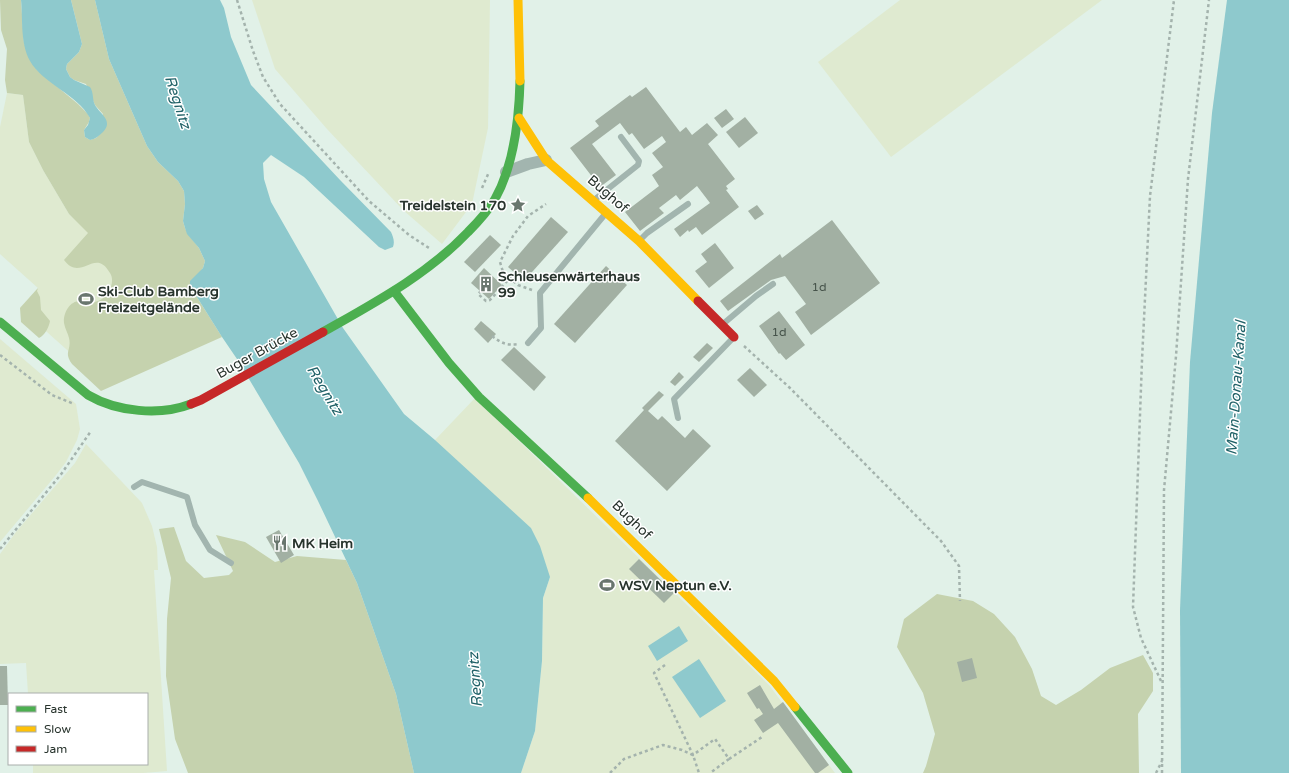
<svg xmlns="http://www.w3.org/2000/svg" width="1289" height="773" viewBox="0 0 1289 773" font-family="'Varela Round',sans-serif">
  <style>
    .green { fill: #dfead0 }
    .forest { fill: #c5d2ae }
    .water { fill: #8ec9cd }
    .building { fill: #a2b0a3 }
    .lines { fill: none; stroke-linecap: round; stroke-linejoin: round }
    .path { stroke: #a4b3ad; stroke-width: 2.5; stroke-dasharray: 3 3; stroke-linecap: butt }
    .lane { stroke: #a2b5af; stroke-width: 6 }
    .street { stroke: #a2b5af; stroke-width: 12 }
    .fast { stroke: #4caf50; stroke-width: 9 }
    .slow { stroke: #ffc107; stroke-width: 9 }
    .jam { stroke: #c62828; stroke-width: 9 }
    .labels { text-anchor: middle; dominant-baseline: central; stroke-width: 3; stroke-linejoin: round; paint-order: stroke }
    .number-label { font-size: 12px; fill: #46534a }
    .street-label { font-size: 14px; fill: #28342d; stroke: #fff }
    .poi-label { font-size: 14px; font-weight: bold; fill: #28342d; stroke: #fff; text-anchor: start }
    .water-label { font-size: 15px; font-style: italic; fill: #216268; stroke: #fff }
  </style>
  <rect width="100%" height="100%" fill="#e1f1e8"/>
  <!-- green -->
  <g class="green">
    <polygon points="252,0 490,0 488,128 472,204 442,244 403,210 327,129 275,69"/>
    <polygon points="900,0 1102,0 891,157 818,62"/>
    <polygon points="7,93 23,95 29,142 43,170 69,214 153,291 84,365 20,308 38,288 0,254 0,127"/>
    <polygon points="0,339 76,404 80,429 77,440 66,462 56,475 0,542"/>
    <polygon points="475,398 769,685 835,773 521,773 535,731 542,661 543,598 550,577 435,440"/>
    <polygon points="86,444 142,503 152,526 157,547 158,570 154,570 167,771 143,773 33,773 33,764 147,764 147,694 28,694 26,663 0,664 0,554 16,532 75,463"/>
  </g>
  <!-- forest -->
  <g class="forest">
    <path d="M0,0H21L24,43L37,70L78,104L88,114L90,118L89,122L84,130L85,137L90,140L96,138L102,132L103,114L95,105L86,84L74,80L70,77L66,69L67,64L79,52L82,44L71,0H95L109,59L147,146L158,162L178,181L184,191L185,204L183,221L185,228L188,234L199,248L205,261L203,268L190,286L222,337L101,391L72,364C63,352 72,350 69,338C68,333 65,329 64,323C63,314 69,301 80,301C86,301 93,303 98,301C108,298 116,282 110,273C95,246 81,283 64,260L88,233L69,214L43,170L29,142L23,95L7,93L5,80L7,49L1,30Z"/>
    <path d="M38,288L37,291L40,297L41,310L50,321C49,327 45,335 39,338L21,322L20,308Z"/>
    <polygon points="174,527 186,561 204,578 229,575 233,571 216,535 245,542 275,562 297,556 346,560 357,583 396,694 414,773 188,773 175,739 166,676 167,619 171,578 159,529"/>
    <polygon points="937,594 973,601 994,614 1015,637 1032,669 1041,696 1056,705 1081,690 1110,668 1143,655 1153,673 1153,691 1138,714 1139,773 923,773 926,766 935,734 923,693 897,647 904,619"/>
  </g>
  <!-- water -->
  <g class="water">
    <path d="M21,0H71L82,44L79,52L67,64L66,69L70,77L74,80L90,87C94,93 92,99 95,105C100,114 114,121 103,132C99,136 95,139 90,140L85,137L84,130L88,125L90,118C77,94 43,84 30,61C20,43 23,19 21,0Z"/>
    <path d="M95,0H220L224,8L231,37L251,85L341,181L391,232C393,237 395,241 393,247L385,250L379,247L304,177L271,155L263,163L264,179L271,202L343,328L404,414L435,440L531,528L540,546L550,577L543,598L542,661L535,731L521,773H414L396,694L357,583L318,501L299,463L237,359L222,337L190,286V281L203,268L205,261L199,248L187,234L185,228L183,221L185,204L184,191L178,181L158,162L147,146L109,59Z"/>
    <polygon points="1227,0 1289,0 1289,773 1181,773 1180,610 1190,362 1212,113"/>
    <polygon points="679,626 688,641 657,661 648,646"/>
    <polygon points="699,659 726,701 700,718 672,677"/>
  </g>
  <!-- building -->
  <g class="building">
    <polygon points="646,87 680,132 686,127 692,135 707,123 718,135 708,144 735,179 726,186 728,189 726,190 739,207 702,235 696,227 689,232 688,230 680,237 674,229 710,203 697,186 680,200 676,195 659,208 664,213 640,231 625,212 659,186 652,175 663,167 652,153 666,142 662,136 644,149 632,133 629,135 620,123 592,144 616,175 600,187 570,148 599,126 595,121 630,95 632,97"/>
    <polygon points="726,109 734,119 722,128 714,118"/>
    <polygon points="745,117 758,133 739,148 726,132"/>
    <polygon points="757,205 764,214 755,220 748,211"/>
    <polygon points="551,217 568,232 524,281 508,267"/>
    <polygon points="832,220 880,283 811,335 795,312 806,304 785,276 771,280 728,311 720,301 780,254 782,258"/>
    <polygon points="490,235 501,245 475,272 464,262"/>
    <polygon points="715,243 734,268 709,288 695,271 707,262 701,254"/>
    <polygon points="606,266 627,285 575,343 554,324"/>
    <polygon points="484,268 502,285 489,299 471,283"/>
    <polygon points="779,311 805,345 786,360 780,353 779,354 759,326"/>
    <polygon points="481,321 496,334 488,343 474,329"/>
    <polygon points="707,343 713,348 699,362 693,357"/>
    <polygon points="514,347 546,377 534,391 501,360"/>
    <polygon points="750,368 767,385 754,397 737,380"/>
    <polygon points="679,372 684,377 675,386 670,382"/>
    <polygon points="659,391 664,395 648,411 658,420 662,416 685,438 693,429 711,446 667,491 615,441 644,410 642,408"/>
    <polygon points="279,530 294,555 281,563 266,537"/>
    <polygon points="639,559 674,593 664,603 629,569"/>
    <polygon points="972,658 977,678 962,682 957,662"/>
    <polygon points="0,666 7,666 8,705 0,705"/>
    <polygon points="760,685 774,709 783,702 829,765 818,773 815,773 778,723 763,733 754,720 763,714 759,708 757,709 747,693"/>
  </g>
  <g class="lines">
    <!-- path -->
    <g class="path">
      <polyline points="237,0 253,51 263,77 280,104 369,201 409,235 429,248"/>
      <polyline points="482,188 489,172"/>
      <polyline points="532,290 518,285 503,272 500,262 513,236 528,216 546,204"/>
      <polyline points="481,291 478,294 486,301 490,300 510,278"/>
      <path d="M492,336C501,343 507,346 519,344"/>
      <polyline points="744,346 790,388 941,541 959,566 960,601"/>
      <polyline points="0,355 52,395 74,404"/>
      <polyline points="0,549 62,473 91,431"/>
      <polyline points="665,665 654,673 693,755 715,739 729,759 710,773"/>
      <polyline points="1161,681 1141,638 1133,607 1142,360 1150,196 1174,0"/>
      <polyline points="729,759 762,737"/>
      <polyline points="610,773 624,759 663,745 682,750 693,755 699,773"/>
      <polyline points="1156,773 1162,761"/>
      <polyline points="1162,773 1164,490 1176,356 1188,179 1209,0"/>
    </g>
    <!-- lane -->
    <g class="lane">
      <polyline points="594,200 638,165 639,161 621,137"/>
      <polyline points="640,240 647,233 688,204"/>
      <polyline points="723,324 756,296 773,284"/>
      <polyline points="528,343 541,328 540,293 606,213"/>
      <polyline points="678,418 674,399 733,338"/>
      <polyline points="134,487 142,482 187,497 195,525 210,550 231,563"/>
    </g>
    <!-- street -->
    <polyline class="street" points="506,172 528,164 546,160"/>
    <!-- fast -->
    <g class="fast">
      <polyline points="394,291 449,363 479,397 588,498"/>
      <path d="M0,322L88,395C117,412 160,416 191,404"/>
      <path d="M323,332C374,303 427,275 468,232C478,222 488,211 495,199C514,165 519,120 520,81"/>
      <polyline points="795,707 848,773"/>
    </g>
    <!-- slow -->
    <g class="slow">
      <polyline points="518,0 520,81"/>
      <polyline points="519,118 546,160 639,241 698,301"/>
      <polyline points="588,498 774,681 795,707"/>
    </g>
    <!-- jam -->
    <g class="jam">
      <polyline points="698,301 734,337"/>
      <polyline points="191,404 201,400 323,332"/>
    </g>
  </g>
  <!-- icons -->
  <defs>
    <g id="sight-bare" transform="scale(1.2)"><path d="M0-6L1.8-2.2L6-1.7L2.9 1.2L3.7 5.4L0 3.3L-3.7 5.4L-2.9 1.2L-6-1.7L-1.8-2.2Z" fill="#69766e" stroke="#fff" stroke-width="2.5" paint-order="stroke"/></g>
    <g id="building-bare" transform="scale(1.2)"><path d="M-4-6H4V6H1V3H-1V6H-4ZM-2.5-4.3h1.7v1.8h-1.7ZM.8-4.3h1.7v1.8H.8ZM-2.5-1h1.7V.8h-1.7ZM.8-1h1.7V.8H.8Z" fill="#69766e" stroke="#fff" stroke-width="2.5" paint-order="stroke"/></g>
    <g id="stadium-bare" transform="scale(1.2)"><path d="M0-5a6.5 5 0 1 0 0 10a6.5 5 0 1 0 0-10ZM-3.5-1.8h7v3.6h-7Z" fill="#69766e" stroke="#fff" stroke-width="2.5" paint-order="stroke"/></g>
    <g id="restaurant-bare" transform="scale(1.2)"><path d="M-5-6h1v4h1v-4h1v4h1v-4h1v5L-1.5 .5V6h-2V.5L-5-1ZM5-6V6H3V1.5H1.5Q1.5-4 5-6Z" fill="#69766e" stroke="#fff" stroke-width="2.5" paint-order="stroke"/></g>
  </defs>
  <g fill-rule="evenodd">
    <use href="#sight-bare" x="518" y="205"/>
    <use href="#building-bare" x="486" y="284"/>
    <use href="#stadium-bare" x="86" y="299"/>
    <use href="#restaurant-bare" x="280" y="543"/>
    <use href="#stadium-bare" x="607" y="585"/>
  </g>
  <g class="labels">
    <!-- number labels -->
    <g class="number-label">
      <text x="819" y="287">1d</text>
      <text x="779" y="332">1d</text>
    </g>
    <!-- street labels -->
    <g class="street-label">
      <text transform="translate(608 194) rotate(41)">Bughof</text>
      <text transform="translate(257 353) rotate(-29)">Buger Brücke</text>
      <text transform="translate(632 520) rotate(44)">Bughof</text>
    </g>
    <!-- poi labels -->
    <g class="poi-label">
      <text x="506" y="205" text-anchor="end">Treidelstein 170</text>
      <text x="498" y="276">Schleusenwärterhaus<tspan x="498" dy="16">99</tspan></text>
      <text x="98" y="291">Ski-Club Bamberg<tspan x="98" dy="16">Freizeitgelände</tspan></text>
      <text x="292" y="543">MK Heim</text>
      <text x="619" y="585">WSV Neptun e.V.</text>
    </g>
    <!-- water labels -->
    <g class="water-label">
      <text transform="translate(178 102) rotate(72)">Regnitz</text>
      <text transform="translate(1236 388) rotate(-86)">Main-Donau-Kanal</text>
      <text transform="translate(325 390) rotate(59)">Regnitz</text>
      <text transform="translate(475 680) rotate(-94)">Regnitz</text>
    </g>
  </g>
  <!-- legend -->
  <rect x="8" y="693" width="140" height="72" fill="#ffffff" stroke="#a9aeab"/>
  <rect x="16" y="706" width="20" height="6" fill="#4caf50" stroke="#a9aeab"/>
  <text x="44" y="713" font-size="12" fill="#28342d">Fast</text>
  <rect x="16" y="726" width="20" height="6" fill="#ffc107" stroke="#a9aeab"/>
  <text x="44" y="733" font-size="12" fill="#28342d">Slow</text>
  <rect x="16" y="746" width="20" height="6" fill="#c62828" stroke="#a9aeab"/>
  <text x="44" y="753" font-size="12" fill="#28342d">Jam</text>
</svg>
